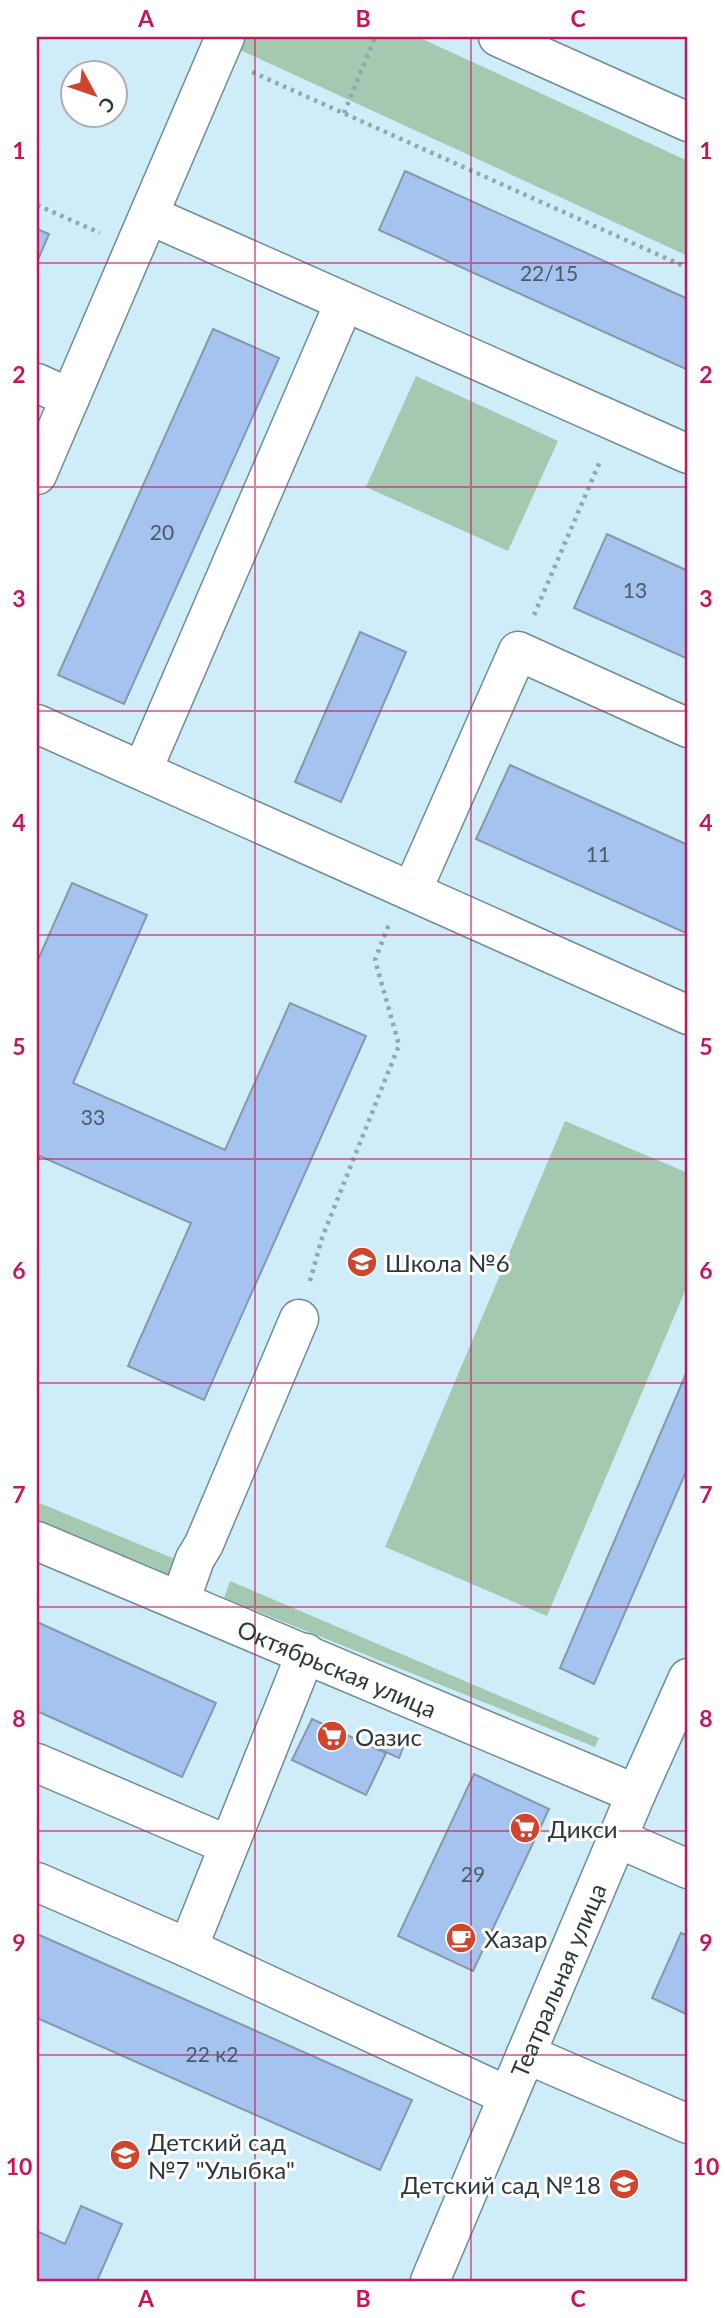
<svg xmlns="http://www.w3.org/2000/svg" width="725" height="2318" viewBox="0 0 725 2318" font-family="Lato,sans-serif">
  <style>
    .green { fill: #a5c9b0 }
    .building { fill: #a4c3ee; stroke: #8897ac; stroke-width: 2 }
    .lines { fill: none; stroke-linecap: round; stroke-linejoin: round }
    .minor-casing { stroke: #6f8b96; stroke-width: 41 }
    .major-casing { stroke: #6f8b96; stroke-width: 41 }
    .path { stroke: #90a7b0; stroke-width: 4.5; stroke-dasharray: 3.5 5; stroke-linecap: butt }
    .minor { stroke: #fff; stroke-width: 38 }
    .major { stroke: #fff; stroke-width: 38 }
    .grid { fill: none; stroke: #c2185b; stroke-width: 2; stroke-opacity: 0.55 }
    .labels { text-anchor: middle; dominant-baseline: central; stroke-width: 6; stroke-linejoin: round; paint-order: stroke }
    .number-label { font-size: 21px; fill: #4a5b68 }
    .poi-label { font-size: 24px; fill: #2c383c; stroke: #fff; text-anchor: start }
    .street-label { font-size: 24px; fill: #2c383c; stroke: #fff }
    .neatline { fill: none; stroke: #c2185b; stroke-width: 2.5 }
    .grid-label { font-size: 23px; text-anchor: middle; font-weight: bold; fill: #c2185b }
  </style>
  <rect width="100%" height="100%" fill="#cfedf9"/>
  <!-- green -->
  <g class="green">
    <polygon points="244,37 418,37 688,161 688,256 238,49"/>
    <polygon points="416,376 558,441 508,551 366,487"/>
    <polygon points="565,1121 688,1173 688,1284 547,1616 385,1547"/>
    <polygon points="37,1502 187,1564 169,1576 37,1521"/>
    <polygon points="230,1581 599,1738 595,1747 224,1598"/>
  </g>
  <!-- building -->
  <g class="building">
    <polygon points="405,171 688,299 688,370 379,230"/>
    <polygon points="37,229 49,234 37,262"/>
    <polygon points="213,329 279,358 124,704 58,675"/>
    <polygon points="607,534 688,571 688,659 574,608"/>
    <polygon points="360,632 406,652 341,802 295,782"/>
    <polygon points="510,765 688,845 688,934 476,839"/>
    <polygon points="72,883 147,915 73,1083 225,1150 290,1003 366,1036 204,1400 128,1366 191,1223 40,1156 37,1163 37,962"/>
    <polygon points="688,1369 688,1467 594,1684 560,1668"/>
    <polygon points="37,1622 216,1703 182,1777 37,1711"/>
    <polygon points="312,1719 386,1753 366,1795 292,1760"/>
    <polygon points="386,1735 405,1743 399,1758 379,1749"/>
    <polygon points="474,1774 549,1809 473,1971 398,1936"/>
    <polygon points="681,1933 688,1936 688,2015 652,1998"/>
    <polygon points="37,1934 412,2100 380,2170 37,2018"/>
    <polygon points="81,2206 122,2224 97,2281 37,2281 37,2231 65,2244"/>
  </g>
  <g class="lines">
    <!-- minor casing -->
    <g class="minor-casing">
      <g id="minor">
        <polyline points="149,215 688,454"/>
        <polyline points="37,383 70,398"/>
        <polyline points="37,475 225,37"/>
        <polyline points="37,724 688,1015"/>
        <polyline points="143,769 344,303"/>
        <polyline points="412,891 518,651 688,728"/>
        <path id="s1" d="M37,1541L636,1794"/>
        <polyline points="180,1601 195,1559 204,1544 299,1319"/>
        <polyline points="37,1763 228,1845"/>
        <polyline points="617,1838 688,1869"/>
        <polyline points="37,1882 188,1948 508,2096"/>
        <polyline points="188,1948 306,1653"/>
        <polyline points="526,2054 688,2124"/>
        <path id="s2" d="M430,2281L636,1794L688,1678"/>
      </g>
    </g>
    <!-- major casing -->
    <g class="major-casing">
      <polyline id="major" points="498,37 688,122"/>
    </g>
    <!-- path -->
    <g class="path">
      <polyline points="252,72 688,268"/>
      <polyline points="344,113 375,37"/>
      <polyline points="37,205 100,233"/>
      <polyline points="534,615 601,459"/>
      <polyline points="310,1281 322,1238 399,1045 375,960 389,924"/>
    </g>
    <!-- minor -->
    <use href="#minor" class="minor"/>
    <!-- major -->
    <use href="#major" class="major"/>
  </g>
  <!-- grid -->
  <path class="grid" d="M255,37V2281M471,37V2281M37,263H688M37,487H688M37,711H688M37,935H688M37,1159H688M37,1383H688M37,1607H688M37,1831H688M37,2055H688"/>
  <!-- icons -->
  <defs>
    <g id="school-disc" transform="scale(1.575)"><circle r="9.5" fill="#d0452c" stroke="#fff"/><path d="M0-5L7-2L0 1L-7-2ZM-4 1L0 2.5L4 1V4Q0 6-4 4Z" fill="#fff"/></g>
    <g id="supermarket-disc" transform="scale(1.575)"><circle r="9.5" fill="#d0452c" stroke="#fff"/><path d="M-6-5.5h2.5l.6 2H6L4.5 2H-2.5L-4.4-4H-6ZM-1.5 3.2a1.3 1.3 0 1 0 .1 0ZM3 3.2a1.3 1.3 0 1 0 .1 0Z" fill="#fff"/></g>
    <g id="cafe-disc" transform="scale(1.575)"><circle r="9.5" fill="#d0452c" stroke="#fff"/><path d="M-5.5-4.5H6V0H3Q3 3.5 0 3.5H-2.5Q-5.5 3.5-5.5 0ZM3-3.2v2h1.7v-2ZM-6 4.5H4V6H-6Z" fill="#fff"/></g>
  </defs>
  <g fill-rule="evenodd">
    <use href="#school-disc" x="362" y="1262"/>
    <use href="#supermarket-disc" x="332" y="1736"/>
    <use href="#supermarket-disc" x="525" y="1828"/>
    <use href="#cafe-disc" x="461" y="1938"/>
    <use href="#school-disc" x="125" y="2155"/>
    <use href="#school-disc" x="624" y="2184"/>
  </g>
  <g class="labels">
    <!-- number labels -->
    <g class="number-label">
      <text x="549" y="272">22/15</text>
      <text x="162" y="531">20</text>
      <text x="635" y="589">13</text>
      <text x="598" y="853">11</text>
      <text x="93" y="1116">33</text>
      <text x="473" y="1873">29</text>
      <text x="212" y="2053">22 к2</text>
    </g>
    <!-- poi labels -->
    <g class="poi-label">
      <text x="385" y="1262">Школа №6</text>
      <text x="355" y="1736">Оазис</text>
      <text x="548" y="1828">Дикси</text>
      <text x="484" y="1938">Хазар</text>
      <text x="148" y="2141">Детский сад<tspan x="148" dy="28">№7 "Улыбка"</tspan></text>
      <text x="601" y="2184" text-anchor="end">Детский сад №18</text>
    </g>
    <!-- street labels -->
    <g class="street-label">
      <text stroke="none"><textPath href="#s1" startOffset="326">Октябрьская улица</textPath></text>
      <text stroke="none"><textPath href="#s2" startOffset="327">Театральная улица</textPath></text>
    </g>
  </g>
  <!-- border -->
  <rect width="725" height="2318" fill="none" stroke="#ffffff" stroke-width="77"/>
  <!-- north arrow -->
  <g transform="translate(94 94) rotate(130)"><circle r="33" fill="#ffffff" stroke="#abafb1" stroke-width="2"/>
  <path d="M0-5L12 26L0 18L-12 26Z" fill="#d0452c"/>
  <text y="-10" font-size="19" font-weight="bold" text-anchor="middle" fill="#2c383c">С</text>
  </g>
  <rect x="38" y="38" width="648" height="2242" class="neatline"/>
  <g class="grid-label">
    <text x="146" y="27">A</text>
    <text x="363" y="27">B</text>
    <text x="578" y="27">C</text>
    <text x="19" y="159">1</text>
    <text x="706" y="159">1</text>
    <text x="19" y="383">2</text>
    <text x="706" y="383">2</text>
    <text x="19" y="607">3</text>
    <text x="706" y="607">3</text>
    <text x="19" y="831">4</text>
    <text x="706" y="831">4</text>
    <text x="19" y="1055">5</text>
    <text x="706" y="1055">5</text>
    <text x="19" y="1279">6</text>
    <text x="706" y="1279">6</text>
    <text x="19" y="1503">7</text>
    <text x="706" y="1503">7</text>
    <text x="19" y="1727">8</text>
    <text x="706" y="1727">8</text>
    <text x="19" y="1951">9</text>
    <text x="706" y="1951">9</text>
    <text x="19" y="2175">10</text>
    <text x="706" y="2175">10</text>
    <text x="146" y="2307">A</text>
    <text x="363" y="2307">B</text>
    <text x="578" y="2307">C</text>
  </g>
</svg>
